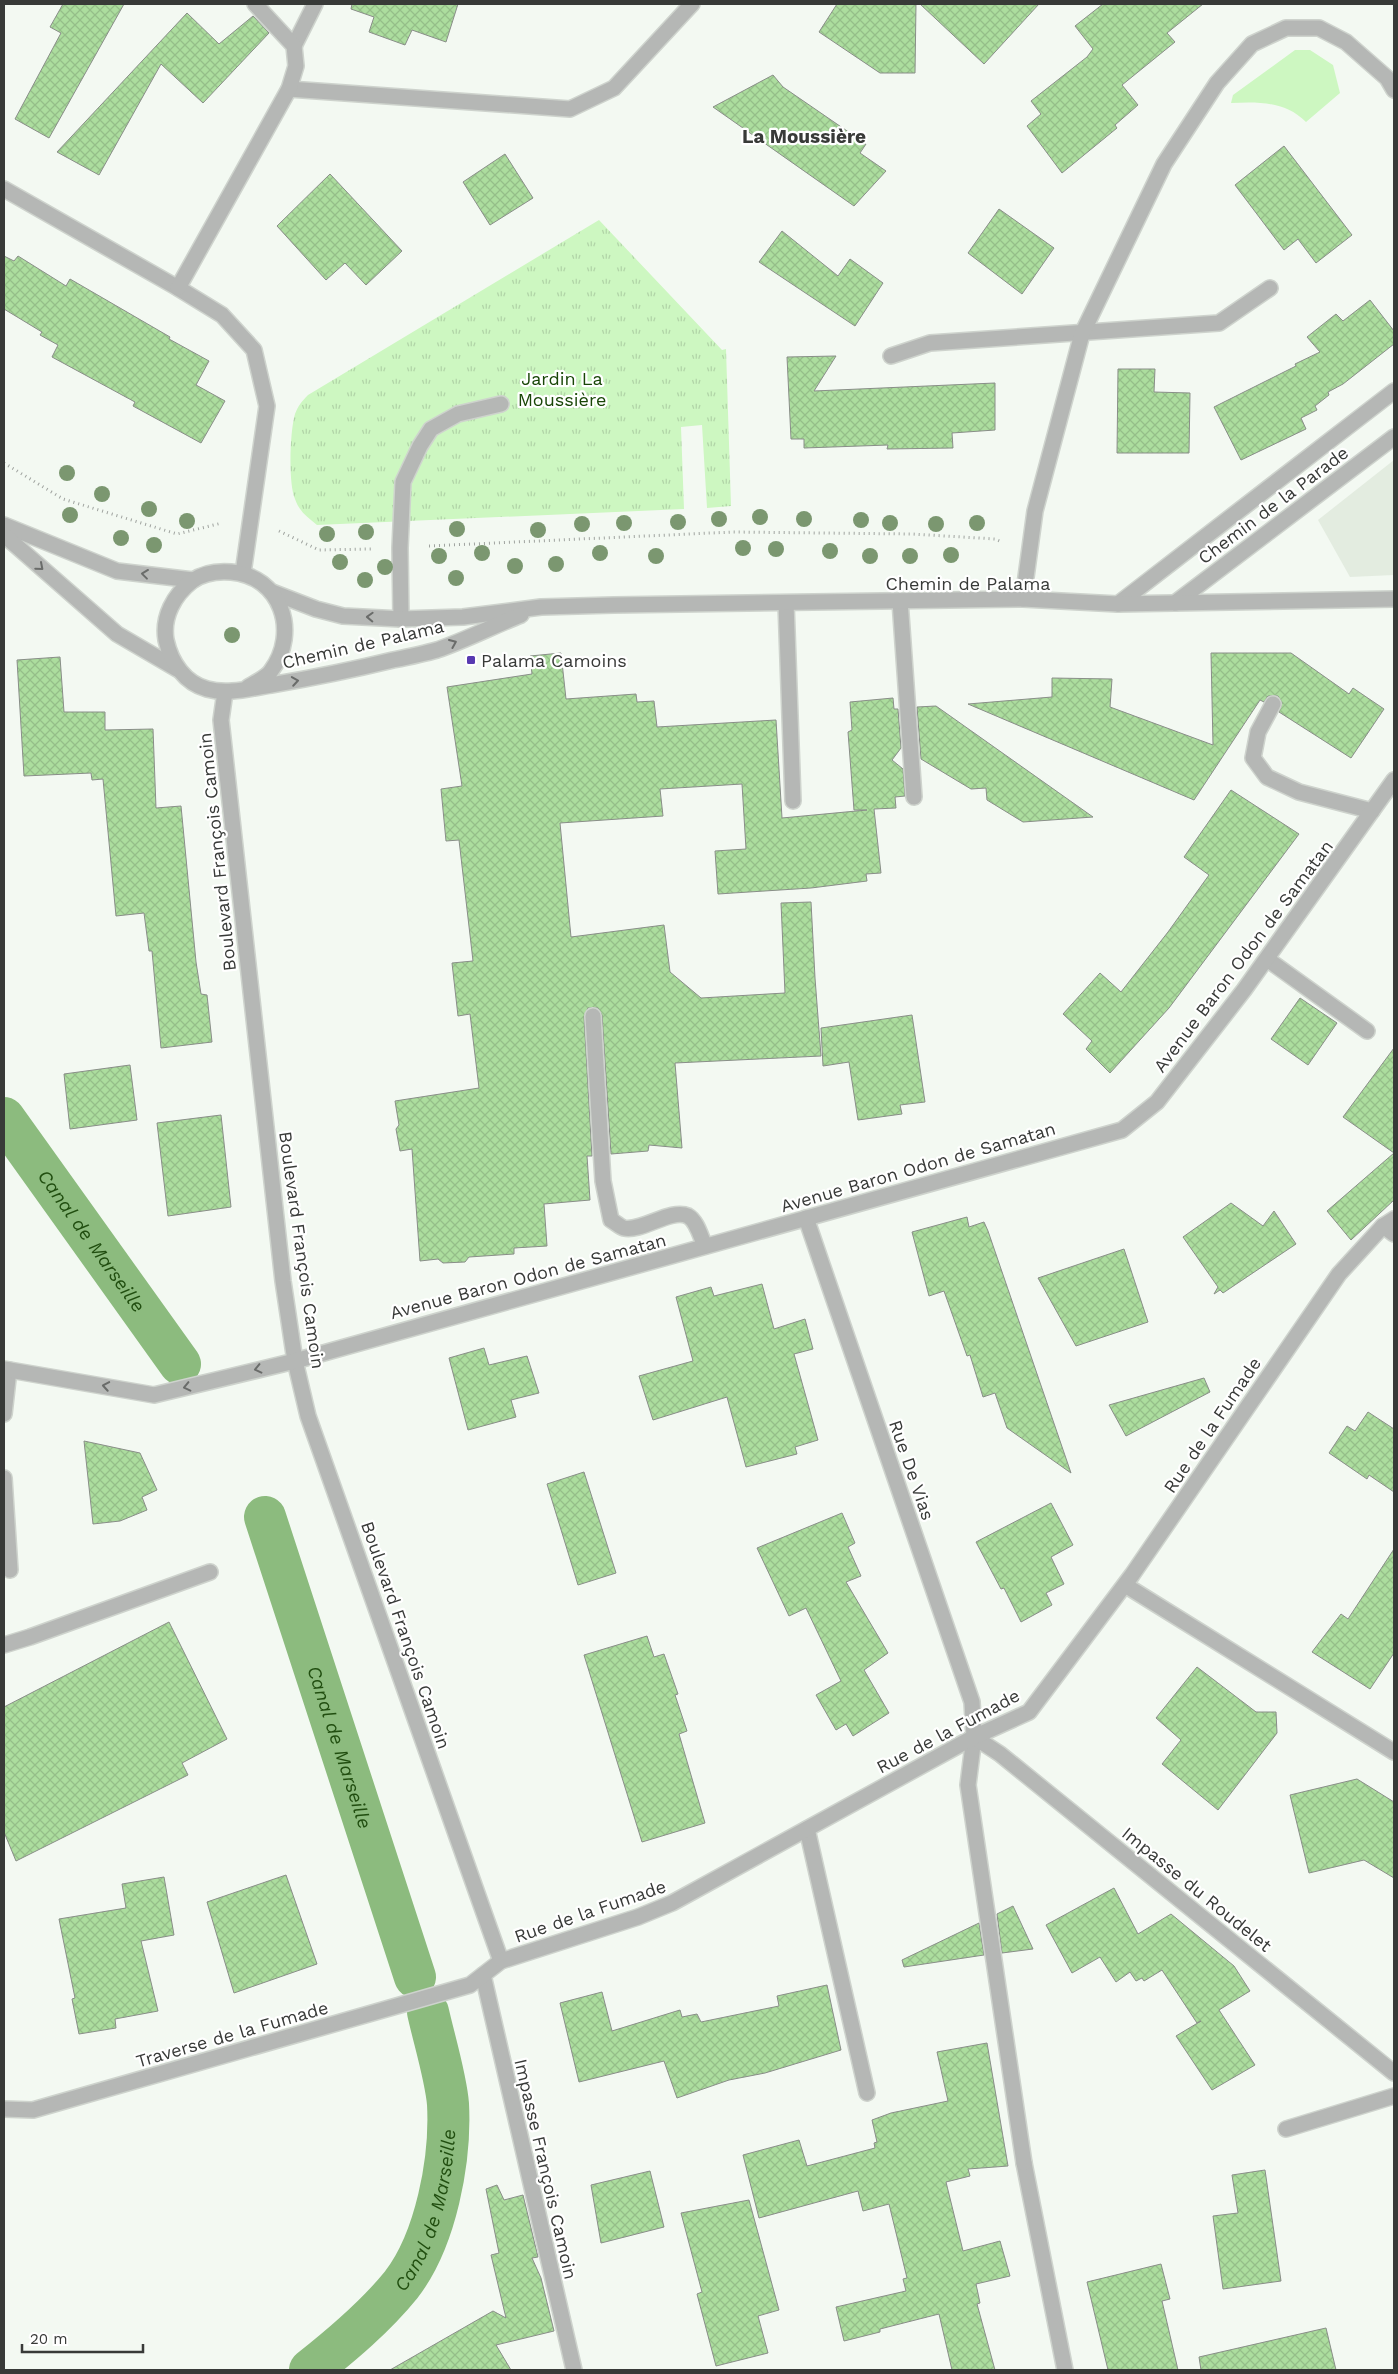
<svg xmlns="http://www.w3.org/2000/svg" width="1398" height="2374" viewBox="0 0 1398 2374" font-family="'Work Sans',sans-serif">
  <style>
    .built { fill: #e3ece0 }
    .grass { fill: url(#grass-tufts) }
    .garden { fill: #cdf7c1 }
    .lines { fill: none; stroke-linecap: round; stroke-linejoin: round }
    .canal { stroke: #8cbb7e; stroke-width: 42 }
    .building { fill: url(#building-cross-hatch); stroke: #898e88 }
    .service-casing { stroke: #ced3cd; stroke-width: 18 }
    .minor-casing { stroke: #ced3cd; stroke-width: 18 }
    .path { stroke: #9fa39f; stroke-width: 3; stroke-dasharray: 1 4; stroke-linecap: butt }
    .service { stroke: #b5b7b5; stroke-width: 15 }
    .minor { stroke: #b5b7b5; stroke-width: 15 }
    .tree { fill: #7b9770 }
    .oneway { stroke: #6a6c6a }
    .poi-dot { fill: #5739b1; stroke: #fff; stroke-width: 2 }
    .labels { text-anchor: middle; dominant-baseline: central; stroke-width: 4.5; stroke-linejoin: round; paint-order: stroke }
    .park-label { font-size: 18px; fill: #184606; stroke: #fff }
    .street-label { font-size: 18px; fill: #383a38; stroke: #fff }
    .poi-label { font-size: 18px; fill: #383a38; stroke: #fff; text-anchor: start }
    .neighbourhood-label { font-size: 19px; font-weight: bold; fill: #383a38; stroke: #fff }
    .water-label { font-size: 19px; font-style: italic; fill: #214e10; stroke: #fff }
  </style>
  <defs>
    <pattern id="grass-tufts" width="24" height="20" patternUnits="userSpaceOnUse" patternTransform="scale(1.25)"><rect width="24" height="20" fill="#cdf7c1"/><path d="M3 7l-1-3M5 7V3M7 7l1-3M15 17l-1-3M17 17v-4M19 17l1-3" fill="none" stroke="#b1d4a7"/></pattern>
    <pattern id="building-cross-hatch" width="8" height="8" patternUnits="userSpaceOnUse" patternTransform="scale(1.25)"><rect width="8" height="8" fill="#acdd9e"/><path d="M0 0l8 8M0 8l8-8" fill="none" stroke="#95be89"/></pattern>
  </defs>
  <rect width="100%" height="100%" fill="#f3f9f2"/>
  <!-- built -->
  <polygon class="built" points="1394,460 1394,575 1350,577 1318,520"/>
  <!-- grass -->
  <path class="grass" d="M599,220L722,350L726,349L731,506L707,508L702,425L681,427L684,509L317,525C307,517 299,511 295,499C288,484 290,430 295,414C298,406 302,401 308,395Z"/>
  <!-- garden -->
  <path class="garden" d="M1295,50H1310L1333,65L1340,93L1306,122C1285,101 1259,102 1231,103L1233,95Z"/>
  <g class="lines">
    <!-- canal -->
    <g class="canal">
      <path id="s1" d="M4,1118L180,1364"/>
      <path id="s2" d="M265,1517L415,1977"/>
      <path id="s3" d="M310,2370C343,2344 375,2317 401,2285C436,2240 451,2160 448,2104C446,2078 434,2039 428,2012"/>
    </g>
  </g>
  <!-- building -->
  <g class="building">
    <polygon points="63,4 124,4 49,138 15,119 61,33 50,27"/>
    <polygon points="352,4 458,4 446,42 412,30 405,45 369,32 374,17 351,9"/>
    <polygon points="837,4 916,4 915,73 880,73 819,32"/>
    <polygon points="920,4 1039,4 984,64"/>
    <polygon points="1103,4 1203,4 1167,33 1175,42 1122,85 1138,105 1115,125 1117,128 1062,173 1027,126 1041,114 1031,101 1087,57 1093,49 1075,26"/>
    <polygon points="187,13 219,44 253,16 269,33 203,103 161,64 99,175 57,152"/>
    <polygon points="773,75 783,87 866,144 860,153 886,171 854,206 713,107"/>
    <polygon points="1284,146 1352,235 1316,263 1298,239 1284,250 1235,185"/>
    <polygon points="505,154 533,198 490,225 463,182"/>
    <polygon points="330,174 402,251 366,285 345,263 326,280 277,226"/>
    <polygon points="999,209 1054,248 1022,294 968,253"/>
    <polygon points="782,231 838,276 850,259 883,283 855,326 759,262"/>
    <polygon points="4,256 14,261 18,256 66,286 70,279 170,337 169,339 209,361 196,385 225,401 201,443 133,406 135,402 52,357 58,345 40,335 42,332 4,309"/>
    <polygon points="1370,300 1394,331 1394,344 1343,384 1328,392 1329,395 1315,406 1317,410 1301,418 1306,429 1241,460 1214,407 1296,366 1295,364 1320,352 1307,337 1336,314 1343,321"/>
    <polygon points="836,356 814,391 995,383 995,430 952,433 953,448 887,449 888,445 804,448 804,439 791,439 787,357"/>
    <polygon points="1118,369 1155,369 1154,392 1190,393 1189,453 1117,453"/>
    <polygon points="561,653 566,699 636,694 637,702 654,701 657,727 776,720 782,818 867,810 854,810 848,732 852,730 850,702 893,698 894,709 898,709 901,748 892,760 903,769 905,796 895,797 896,808 874,809 881,873 866,874 867,881 811,888 718,894 715,851 746,849 742,784 660,789 663,816 560,823 571,937 664,925 670,972 701,998 785,993 781,903 811,902 815,978 821,1056 675,1063 682,1148 649,1145 648,1151 611,1154 602,1015 598,1008 588,1008 584,1017 592,1156 587,1156 590,1200 544,1204 547,1246 514,1248 514,1254 469,1257 465,1262 443,1263 438,1259 420,1261 412,1149 400,1151 396,1129 399,1125 395,1101 479,1088 470,1014 458,1016 452,963 473,961 459,840 446,841 441,789 462,786 447,687 532,674 530,656"/>
    <polygon points="1211,653 1291,653 1349,694 1353,688 1384,709 1351,758 1279,712 1282,703 1278,696 1268,696 1264,702 1260,700 1194,800 968,704 1052,697 1052,678 1112,679 1110,707 1213,745"/>
    <polygon points="60,657 64,712 105,712 105,730 153,729 156,808 181,806 196,962 201,994 207,995 212,1042 161,1048 152,951 149,951 144,913 116,916 103,779 92,780 91,773 24,776 17,660"/>
    <polygon points="936,706 1093,817 1023,822 987,800 986,788 971,789 921,759 917,707"/>
    <polygon points="1231,790 1299,834 1169,1008 1110,1073 1086,1049 1092,1041 1063,1014 1100,973 1121,992 1168,932 1209,875 1184,857"/>
    <polygon points="1300,998 1337,1023 1308,1065 1271,1039"/>
    <polygon points="912,1015 925,1102 900,1105 902,1114 858,1120 849,1062 823,1066 821,1028"/>
    <polygon points="1394,1048 1394,1200 1351,1240 1327,1211 1394,1153 1343,1117"/>
    <polygon points="130,1065 137,1120 70,1129 64,1074"/>
    <polygon points="221,1115 231,1207 168,1216 157,1123"/>
    <polygon points="1231,1203 1263,1226 1274,1211 1296,1244 1223,1293 1220,1290 1214,1294 1218,1287 1183,1237"/>
    <polygon points="967,1217 969,1227 984,1222 988,1231 1071,1473 1007,1428 995,1393 983,1397 970,1355 967,1356 944,1291 929,1296 912,1232"/>
    <polygon points="1124,1249 1148,1322 1076,1346 1038,1278"/>
    <polygon points="762,1284 774,1329 805,1319 813,1349 794,1354 818,1440 795,1447 797,1454 746,1467 727,1397 653,1420 639,1376 693,1361 676,1297 711,1287 714,1296"/>
    <polygon points="484,1348 489,1365 527,1356 539,1393 511,1400 516,1417 468,1430 449,1358"/>
    <polygon points="1204,1378 1210,1392 1126,1436 1109,1405"/>
    <polygon points="1368,1412 1394,1429 1394,1492 1369,1475 1367,1479 1329,1453 1347,1426 1355,1431"/>
    <polygon points="84,1441 140,1453 157,1490 142,1497 147,1510 120,1521 93,1524"/>
    <polygon points="584,1472 616,1573 578,1585 547,1484"/>
    <polygon points="1051,1503 1073,1545 1051,1557 1064,1584 1046,1593 1052,1605 1021,1622 1004,1588 1001,1589 976,1542"/>
    <polygon points="842,1513 855,1543 848,1547 861,1576 846,1582 888,1653 864,1670 889,1713 853,1736 846,1724 836,1730 816,1695 841,1681 806,1608 789,1616 757,1548"/>
    <polygon points="1394,1549 1394,1653 1370,1689 1312,1652 1341,1614 1348,1619"/>
    <polygon points="169,1622 227,1739 182,1763 188,1775 16,1861 4,1832 4,1707"/>
    <polygon points="647,1636 654,1657 664,1654 678,1694 675,1695 687,1731 679,1734 705,1823 642,1842 584,1655"/>
    <polygon points="1197,1667 1256,1712 1276,1712 1277,1733 1218,1810 1162,1764 1181,1740 1156,1718"/>
    <polygon points="1357,1779 1394,1802 1394,1878 1364,1860 1309,1873 1290,1795"/>
    <polygon points="286,1875 317,1964 234,1993 207,1902"/>
    <polygon points="164,1877 174,1935 141,1941 158,2011 115,2019 116,2028 79,2034 72,1999 75,1998 59,1919 126,1908 122,1884"/>
    <polygon points="1114,1888 1138,1934 1171,1914 1234,1966 1250,1991 1219,2010 1255,2065 1212,2090 1176,2036 1201,2021 1197,2023 1162,1970 1144,1981 1142,1978 1136,1981 1130,1972 1116,1982 1100,1957 1072,1973 1046,1925"/>
    <polygon points="1013,1906 1033,1949 1002,1953 997,1914"/>
    <polygon points="979,1923 984,1955 904,1967 902,1960"/>
    <polygon points="827,1985 841,2050 765,2073 729,2080 677,2098 664,2061 579,2082 560,2003 602,1992 612,2031 680,2010 682,2017 697,2014 701,2022 779,2006 777,1996"/>
    <polygon points="987,2043 1008,2166 968,2169 970,2176 946,2182 963,2251 1000,2241 1010,2276 976,2284 980,2303 977,2304 995,2370 952,2370 939,2314 880,2329 880,2332 844,2341 836,2307 906,2291 903,2279 907,2278 889,2204 863,2211 858,2191 759,2218 743,2155 799,2140 807,2166 875,2148 874,2143 877,2142 872,2120 891,2113 948,2101 937,2052"/>
    <polygon points="1265,2170 1281,2281 1223,2289 1213,2216 1238,2213 1232,2175"/>
    <polygon points="650,2171 664,2227 601,2243 591,2185"/>
    <polygon points="497,2185 504,2200 523,2195 538,2257 532,2258 541,2278 554,2331 496,2345 511,2370 390,2370 493,2311 506,2318 491,2255 499,2253 486,2189"/>
    <polygon points="749,2200 779,2310 758,2316 768,2353 716,2366 697,2294 702,2292 681,2213"/>
    <polygon points="1161,2264 1170,2299 1162,2301 1178,2370 1108,2370 1087,2282"/>
    <polygon points="1326,2328 1336,2370 1201,2370 1199,2357"/>
  </g>
  <g class="lines">
    <!-- service casing -->
    <g class="service-casing">
      <g id="service">
        <polyline points="294,46 315,4"/>
        <polyline points="289,89 570,109 614,88 692,4"/>
        <polyline points="4,189 178,288 222,315 254,350 267,406 243,573"/>
        <polyline points="178,288 289,89 296,66 294,46 255,4"/>
        <polyline points="891,356 930,343 1219,323 1270,288"/>
        <polyline points="1023,599 1035,511 1082,334 1164,164 1217,83 1252,44 1286,28 1319,28 1346,42 1387,78 1394,90"/>
        <polyline points="900,601 914,797"/>
        <polyline points="786,603 793,801"/>
        <polyline points="1175,603 1394,437"/>
        <polyline points="1118,604 1394,391"/>
        <polyline points="401,619 400,548 403,482 420,446 431,429 458,414 501,404"/>
        <polyline points="1273,704 1258,732 1253,758 1267,777 1299,792 1372,811"/>
        <polyline points="1267,959 1367,1031"/>
        <path d="M593,1016L603,1181L611,1220C615,1222 620,1227 624,1228C642,1232 671,1208 688,1216C697,1221 701,1238 705,1246"/>
        <polyline points="1383,1226 1394,1234"/>
        <polyline points="4,1414 9,1370"/>
        <polyline points="4,1478 10,1570"/>
        <polyline points="1125,1585 1394,1752"/>
        <polyline points="4,1645 30,1637 210,1572"/>
        <polyline points="807,1829 867,2093"/>
        <polyline points="1286,2129 1394,2096"/>
        <polyline points="1024,2163 1065,2370"/>
      </g>
    </g>
    <!-- minor casing -->
    <g class="minor-casing">
      <g id="minor">
        <polyline points="4,525 117,571 193,580"/>
        <polyline points="4,535 117,634 177,669"/>
        <polyline points="272,592 316,609 343,616 401,619 463,617 541,607 614,605 1023,599 1118,604 1394,599"/>
        <path d="M247,688C254,683 266,678 271,671C300,632 281,576 231,572C218,571 203,573 192,581C174,595 162,617 166,640C171,663 185,683 207,689C228,695 251,688 271,685C312,678 352,670 393,660C408,657 423,654 437,650C466,640 493,626 521,615"/>
        <polyline points="225,692 221,720 283,1281 295,1361 308,1416 501,1961"/>
        <polyline points="806,1218 972,1702 974,1737 968,1785 1024,2163"/>
        <polyline points="4,1369 154,1395 295,1361 1122,1130 1157,1102 1244,990 1394,780"/>
        <polyline points="974,1737 1000,1754 1394,2073"/>
        <polyline points="483,1975 574,2370"/>
        <polyline points="4,2109 33,2110 470,1985 501,1961 638,1917 672,1903 974,1737 1029,1712 1132,1575 1339,1274 1383,1226 1394,1219"/>
      </g>
    </g>
    <!-- path -->
    <g class="path">
      <polyline points="4,463 63,499 177,534 222,523"/>
      <polyline points="279,531 319,550 371,549"/>
      <polyline points="429,546 733,532 912,534 995,539 1002,542"/>
    </g>
    <!-- service -->
    <use href="#service" class="service"/>
    <!-- minor -->
    <use href="#minor" class="minor"/>
  </g>
  <!-- trees -->
  <g class="tree">
    <circle cx="67" cy="473" r="8"/>
    <circle cx="102" cy="494" r="8"/>
    <circle cx="149" cy="509" r="8"/>
    <circle cx="70" cy="515" r="8"/>
    <circle cx="760" cy="517" r="8"/>
    <circle cx="719" cy="519" r="8"/>
    <circle cx="804" cy="519" r="8"/>
    <circle cx="861" cy="520" r="8"/>
    <circle cx="187" cy="521" r="8"/>
    <circle cx="678" cy="522" r="8"/>
    <circle cx="624" cy="523" r="8"/>
    <circle cx="890" cy="523" r="8"/>
    <circle cx="977" cy="523" r="8"/>
    <circle cx="582" cy="524" r="8"/>
    <circle cx="936" cy="524" r="8"/>
    <circle cx="457" cy="529" r="8"/>
    <circle cx="538" cy="530" r="8"/>
    <circle cx="366" cy="532" r="8"/>
    <circle cx="327" cy="534" r="8"/>
    <circle cx="121" cy="538" r="8"/>
    <circle cx="154" cy="545" r="8"/>
    <circle cx="743" cy="548" r="8"/>
    <circle cx="776" cy="549" r="8"/>
    <circle cx="830" cy="551" r="8"/>
    <circle cx="482" cy="553" r="8"/>
    <circle cx="600" cy="553" r="8"/>
    <circle cx="951" cy="555" r="8"/>
    <circle cx="439" cy="556" r="8"/>
    <circle cx="656" cy="556" r="8"/>
    <circle cx="870" cy="556" r="8"/>
    <circle cx="910" cy="556" r="8"/>
    <circle cx="340" cy="562" r="8"/>
    <circle cx="556" cy="564" r="8"/>
    <circle cx="515" cy="566" r="8"/>
    <circle cx="385" cy="567" r="8"/>
    <circle cx="456" cy="578" r="8"/>
    <circle cx="365" cy="580" r="8"/>
    <circle cx="232" cy="635" r="8"/>
  </g>
  <!-- one-way arrows -->
  <defs><path id="oneway-chevron" d="M-2-3.5L2.5 0L-2 3.5" fill="none" stroke-width="1.6" stroke-linecap="round" stroke-linejoin="round" transform="scale(1.25)"/></defs>
  <g class="oneway">
    <use href="#oneway-chevron" transform="translate(40 567) rotate(41)"/>
    <use href="#oneway-chevron" transform="translate(145 574) rotate(-173)"/>
    <use href="#oneway-chevron" transform="translate(370 617) rotate(-178)"/>
    <use href="#oneway-chevron" transform="translate(453 643) rotate(-23)"/>
    <use href="#oneway-chevron" transform="translate(295 681) rotate(-9)"/>
    <use href="#oneway-chevron" transform="translate(258 1369) rotate(167)"/>
    <use href="#oneway-chevron" transform="translate(106 1386) rotate(-170)"/>
    <use href="#oneway-chevron" transform="translate(187 1387) rotate(167)"/>
  </g>
  <!-- markers -->
  <rect class="poi-dot" x="466" y="655" width="10" height="10" rx="2.5"/>
  <g class="labels">
    <!-- park labels -->
    <g class="park-label">
      <text x="562" y="378">Jardin La<tspan x="562" dy="21">Moussière</tspan></text>
    </g>
    <!-- street labels -->
    <g class="street-label">
      <text transform="translate(1273 505) rotate(-37)">Chemin de la Parade</text>
      <text x="968" y="583">Chemin de Palama</text>
      <text transform="translate(363 644) rotate(-13)">Chemin de Palama</text>
      <text transform="translate(217 852) rotate(-96)">Boulevard François Camoin</text>
      <text transform="translate(1243 956) rotate(-53)">Avenue Baron Odon de Samatan</text>
      <text transform="translate(918 1167) rotate(-16)">Avenue Baron Odon de Samatan</text>
      <text transform="translate(302 1250) rotate(82)">Boulevard François Camoin</text>
      <text transform="translate(528 1276) rotate(-15)">Avenue Baron Odon de Samatan</text>
      <text transform="translate(1212 1425) rotate(-56)">Rue de la Fumade</text>
      <text transform="translate(912 1470) rotate(71)">Rue De Vias</text>
      <text transform="translate(406 1635) rotate(71)">Boulevard François Camoin</text>
      <text transform="translate(948 1731) rotate(-28)">Rue de la Fumade</text>
      <text transform="translate(1197 1889) rotate(39)">Impasse du Roudelet</text>
      <text transform="translate(590 1911) rotate(-19)">Rue de la Fumade</text>
      <text transform="translate(232 2034) rotate(-16)">Traverse de la Fumade</text>
      <text transform="translate(546 2169) rotate(77)">Impasse François Camoin</text>
    </g>
    <!-- poi labels -->
    <g class="poi-label">
      <text x="481" y="660">Palama Camoins</text>
    </g>
    <!-- neighbourhood labels -->
    <g class="neighbourhood-label">
      <text x="804" y="136">La Moussière</text>
    </g>
    <!-- water labels -->
    <g class="water-label">
      <text stroke="none"><textPath href="#s1" startOffset="151">Canal de Marseille</textPath></text>
      <text stroke="none"><textPath href="#s2" startOffset="242">Canal de Marseille</textPath></text>
      <text stroke="none"><textPath href="#s3" startOffset="205">Canal de Marseille</textPath></text>
    </g>
  </g>
  <!-- border -->
  <rect width="1398" height="2374" fill="none" stroke="#383a38" stroke-width="10"/>
  <!-- scale -->
  <path d="M22 2344v8h121v-8" fill="none" stroke="#383a38" stroke-width="2.5"/>
  <text x="30" y="2344" font-size="15" fill="#383a38" stroke="#ffffff" stroke-width="4" paint-order="stroke">20 m</text>
</svg>
